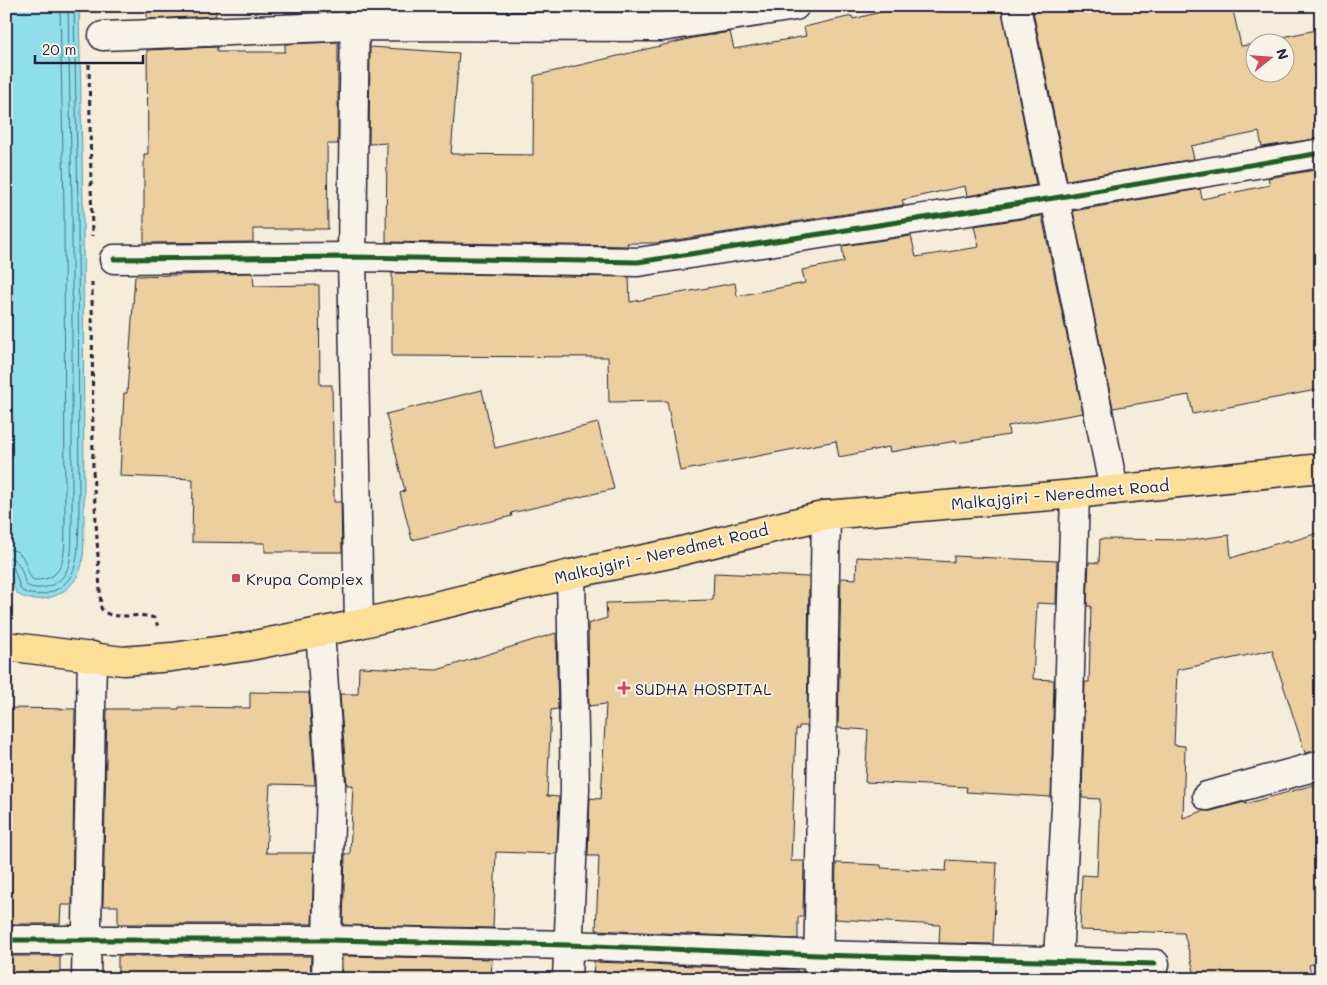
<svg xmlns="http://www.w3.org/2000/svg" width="1327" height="985" viewBox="0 0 1327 985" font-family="Mali,sans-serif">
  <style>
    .water { fill: #8fdfeb; stroke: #6393a5 }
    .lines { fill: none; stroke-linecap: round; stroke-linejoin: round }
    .shore { stroke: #4e6e81; stroke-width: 1 }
    .building { fill: #eccf9f; stroke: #22223b }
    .minor-casing { stroke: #22223b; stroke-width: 31 }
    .major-casing { stroke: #22223b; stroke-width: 31 }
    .path { stroke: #22223b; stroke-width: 3; stroke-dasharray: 5 4; stroke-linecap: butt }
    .minor { stroke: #f7f3e8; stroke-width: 28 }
    .major { stroke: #fcde96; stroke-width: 28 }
    .cycleway-casing { stroke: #f7f3e8; stroke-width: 8 }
    .cycleway { stroke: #1b5e20; stroke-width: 5 }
    .poi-dot { fill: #d1495b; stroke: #f7f3e8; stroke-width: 2 }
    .labels { text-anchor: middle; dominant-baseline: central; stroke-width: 4; stroke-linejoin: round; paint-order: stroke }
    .street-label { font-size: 16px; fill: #22223b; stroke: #f7f3e8 }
    .poi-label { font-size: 16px; fill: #22223b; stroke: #f7f3e8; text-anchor: start }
  </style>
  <rect width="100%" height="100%" fill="#f5ecd9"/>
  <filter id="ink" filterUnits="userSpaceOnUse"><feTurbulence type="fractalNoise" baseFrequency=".02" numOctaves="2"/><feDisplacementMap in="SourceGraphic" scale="10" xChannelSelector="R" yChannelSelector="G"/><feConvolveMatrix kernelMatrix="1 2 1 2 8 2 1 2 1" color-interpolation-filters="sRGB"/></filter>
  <g filter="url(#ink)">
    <!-- water -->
    <path class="water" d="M6,6H79L83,205L84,524C83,540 86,562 77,577C67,593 50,601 31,599C26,598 20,597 17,593C11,586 9,570 6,560Z"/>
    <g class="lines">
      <!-- shore -->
      <g class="shore">
        <path d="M6,549C29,550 23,568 33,580C69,582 64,548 65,523L64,206L60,6"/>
        <path d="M6,557C21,558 22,574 26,585C33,589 42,589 49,586C75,578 71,546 72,524V206L68,6"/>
        <path d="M6,563L13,566L21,590C28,595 40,596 48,593C81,583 77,552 79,524L78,205L74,6"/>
      </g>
    </g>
    <!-- building -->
    <g class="building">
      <polygon points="147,6 216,6 216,16 147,19"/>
      <polygon points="285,6 337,6 337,11 285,13"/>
      <polygon points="905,6 1001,6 1036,185 967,196 965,186 902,200 904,205 656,243 627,243 628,246 386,242 387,143 369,144 370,47 459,53 451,154 533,155 534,76 693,38 730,32 734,49 806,36 804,27 852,16 853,19"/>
      <polygon points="1032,6 1232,6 1241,46 1254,44 1254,72 1284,72 1284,42 1259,42 1321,29 1321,138 1262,147 1259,132 1191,146 1194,159 1067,180"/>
      <polygon points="338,42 338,144 327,144 328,229 253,229 253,242 144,243 144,154 148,154 147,50 217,47 217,52 285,52 285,44"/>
      <polygon points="1321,169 1321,389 1193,414 1189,395 1113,408 1073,211 1200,189 1202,199 1270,185 1268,178"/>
      <polygon points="1042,216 1083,413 1008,426 1009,435 956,443 956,441 890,452 889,447 839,457 836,441 680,471 667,401 609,402 608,357 392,356 392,273 629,277 630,302 735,283 737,296 805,283 802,270 844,262 842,246 911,236 916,257 979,247 974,226"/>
      <polygon points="253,273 254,286 319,285 320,385 332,385 334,502 341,502 342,552 265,552 265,543 192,542 193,479 120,476 124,393 127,393 135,276"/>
      <polygon points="482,390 495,448 598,423 614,489 511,513 512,516 412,540 400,493 405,491 386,414"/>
      <polygon points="1321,532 1321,750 1305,753 1272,650 1177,670 1174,745 1185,746 1183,818 1203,811 1211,811 1245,802 1245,804 1321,783 1321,962 1309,965 1311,973 1289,979 1196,979 1184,933 1080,930 1082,875 1097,876 1100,799 1082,798 1085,682 1089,682 1091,606 1087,606 1089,562 1099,563 1100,539 1192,540 1229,535 1231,558 1288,540 1289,542"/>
      <polygon points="954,556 1057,561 1056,604 1037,603 1033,679 1054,680 1051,797 966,792 967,787 865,782 868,730 838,728 841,578 856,579 857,557 954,562"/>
      <polygon points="714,573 809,577 807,726 799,726 799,729 796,729 791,861 804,861 803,917 798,917 798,939 596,930 599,856 588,856 590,798 601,799 606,704 589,706 588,624 607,618 606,603 713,600"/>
      <polygon points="556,633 558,709 551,710 547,796 559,797 557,854 496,852 493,928 343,925 345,854 350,854 353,785 347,785 340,694 358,694 359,667 437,670"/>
      <polygon points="250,692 309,693 315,785 270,784 266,853 314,853 312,924 118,924 118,906 103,906 107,709 179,709 179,707 250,708"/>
      <polygon points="6,708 75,709 72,905 61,905 60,924 6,924"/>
      <polygon points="947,860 997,863 993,944 939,943 940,925 835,919 836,863 881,865 881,868 946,871"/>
      <rect x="6" y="956" width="54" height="23"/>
      <polygon points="118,956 311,956 310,979 118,979"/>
      <polygon points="342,956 492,959 491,979 342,979"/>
      <polygon points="594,962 797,970 797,979 593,979"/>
      <polygon points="938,974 992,975 992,979 937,979"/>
    </g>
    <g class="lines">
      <!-- minor casing -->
      <g class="minor-casing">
        <g id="minor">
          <polyline points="355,6 352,257 359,624"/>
          <polyline points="1016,6 1114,490"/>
          <polyline points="103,36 355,26 662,27 795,6"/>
          <polyline points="114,259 352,257 638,262 1054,198 1321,153"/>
          <polyline points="320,632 331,784 326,979"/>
          <polyline points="1207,796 1321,765"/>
          <polyline points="6,940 327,940 569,945 818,955 1155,964"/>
          <polyline points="86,979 92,656"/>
          <polyline points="567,979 575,789 571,574"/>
          <polyline points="818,979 826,515"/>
          <polyline points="1057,979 1066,807 1075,494"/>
        </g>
      </g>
      <!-- major casing -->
      <g class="major-casing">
        <polyline id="major" points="6,646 123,661 172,657 245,647 359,624 571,574 669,554 826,515 1075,494 1321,468"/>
      </g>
      <!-- path -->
      <g class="path">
        <polyline points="89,64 92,236"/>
        <path d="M92,282L93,470L101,608C110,623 138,611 154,618L158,626"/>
      </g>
      <!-- minor -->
      <use href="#minor" class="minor"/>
      <!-- major -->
      <use href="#major" class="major"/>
      <!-- cycleway casing -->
      <g class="cycleway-casing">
        <g id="cycleway">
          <polyline points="114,259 352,257 638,262 1054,198 1321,153"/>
          <polyline points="6,940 327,940 569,945 818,955 1155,964"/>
        </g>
      </g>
      <!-- cycleway -->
      <use href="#cycleway" class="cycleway"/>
    </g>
  </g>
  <!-- markers -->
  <g class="poi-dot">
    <rect x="231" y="573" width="10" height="10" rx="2.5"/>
    <path d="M621.5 680.5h5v5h5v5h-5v5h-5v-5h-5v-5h5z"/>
  </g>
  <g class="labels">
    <!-- street labels -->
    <g class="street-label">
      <text transform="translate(1060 494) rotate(-5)">Malkajgiri - Neredmet Road</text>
      <text transform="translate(661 553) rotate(-13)">Malkajgiri - Neredmet Road</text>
    </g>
    <!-- poi labels -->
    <g class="poi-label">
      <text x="246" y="578">Krupa Complex</text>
      <text x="635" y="688">SUDHA HOSPITAL</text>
    </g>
  </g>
  <!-- margin -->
  <rect width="1327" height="985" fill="none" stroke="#f7f3e8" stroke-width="25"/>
  <rect x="12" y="12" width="1302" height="960" fill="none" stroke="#22223b" stroke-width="2" filter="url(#ink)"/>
  <!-- north arrow -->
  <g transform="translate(1270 58) rotate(73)"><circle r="24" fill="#f7f3e8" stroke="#a29fa3"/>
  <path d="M0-4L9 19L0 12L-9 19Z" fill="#d1495b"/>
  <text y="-8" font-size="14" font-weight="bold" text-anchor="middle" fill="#22223b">N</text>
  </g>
  <!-- scale -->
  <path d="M35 55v8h108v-8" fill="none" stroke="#22223b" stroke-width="2.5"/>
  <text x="42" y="55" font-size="15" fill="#22223b" stroke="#f7f3e8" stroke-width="4" paint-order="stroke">20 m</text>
</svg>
